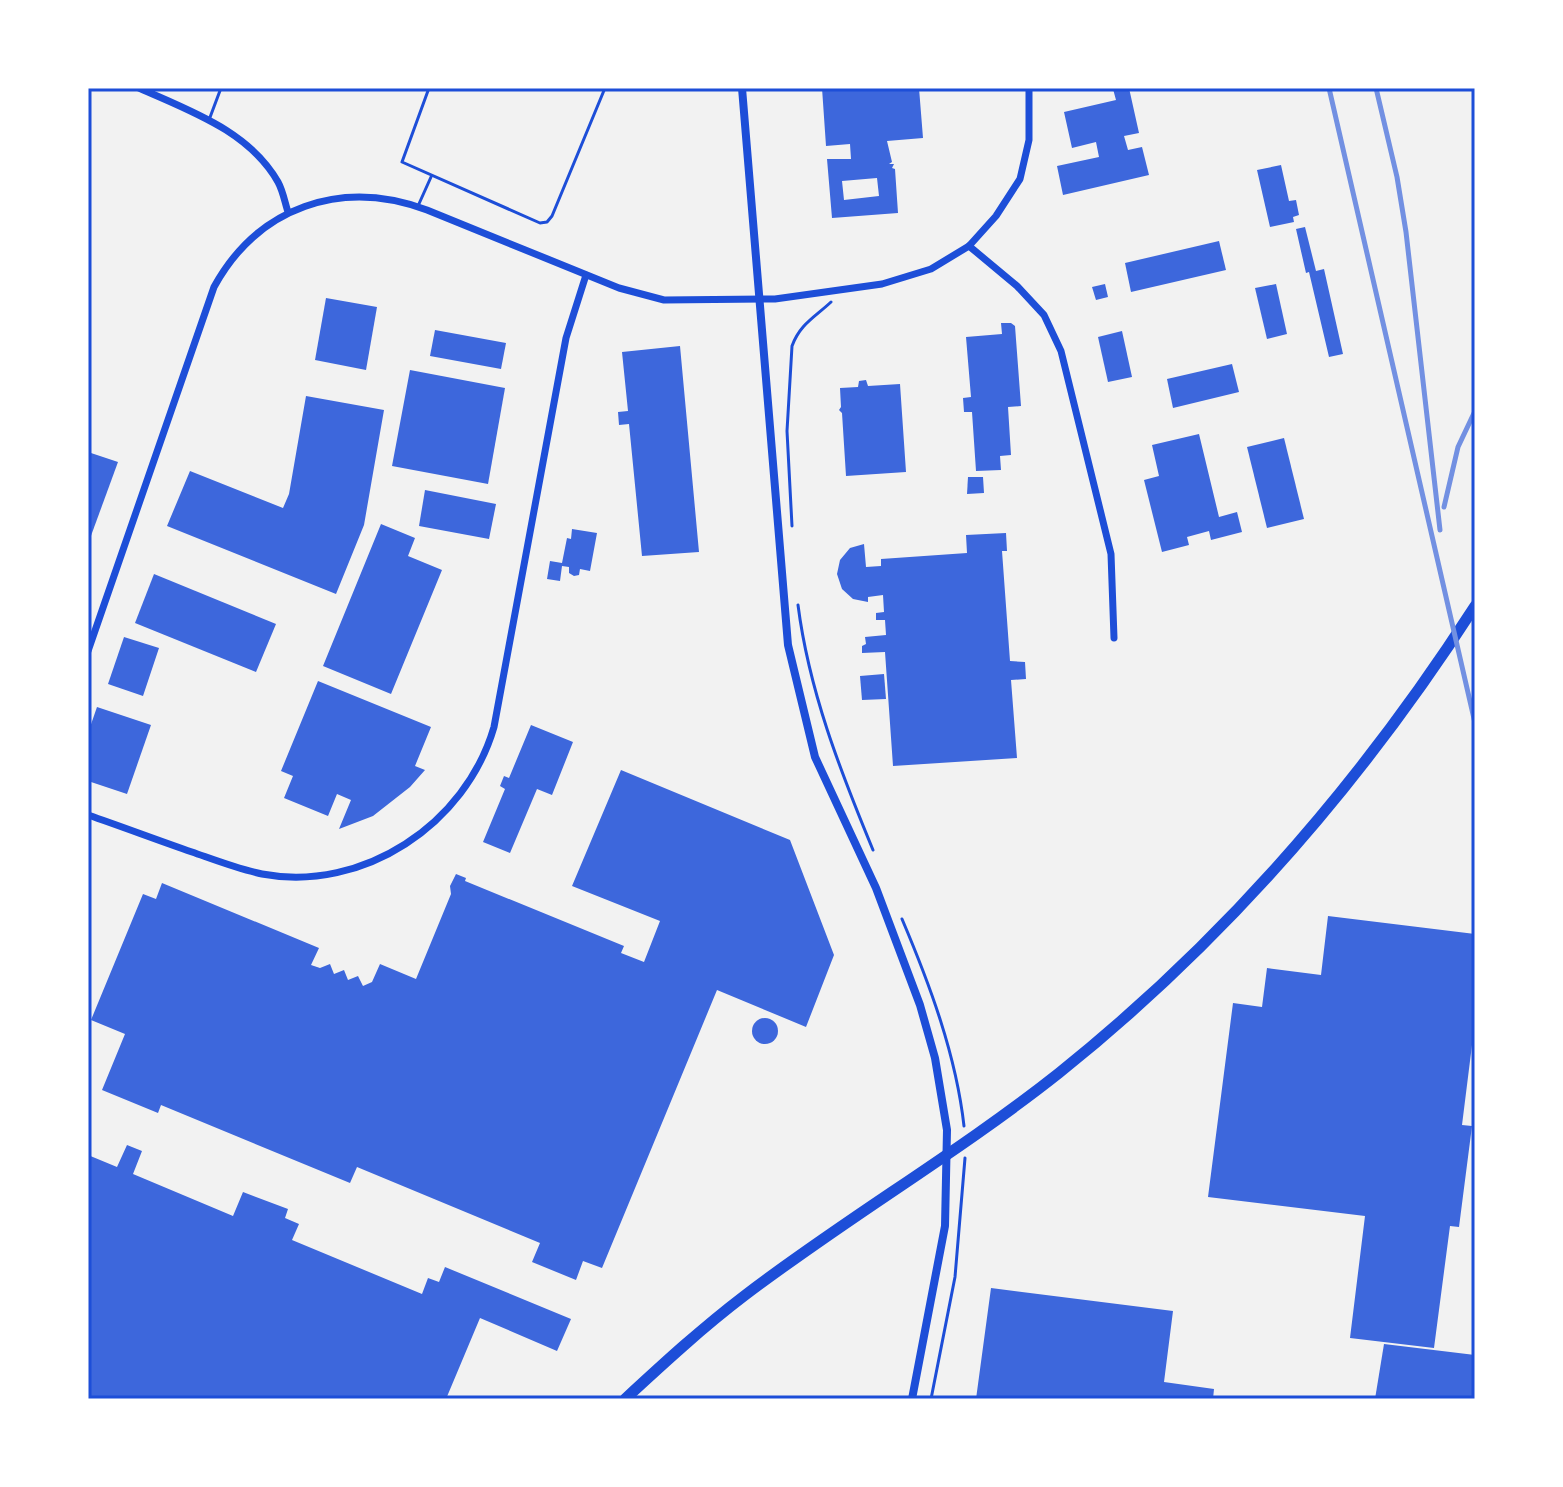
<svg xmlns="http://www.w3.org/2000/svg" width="1563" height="1487" viewBox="0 0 1563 1487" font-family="'Noto Sans',sans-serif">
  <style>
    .building { fill: #3d67dc; fill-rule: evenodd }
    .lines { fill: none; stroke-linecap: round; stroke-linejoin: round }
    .path { stroke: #1d4ed8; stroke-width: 3 }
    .service { stroke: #1d4ed8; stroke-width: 3 }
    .minor { stroke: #1d4ed8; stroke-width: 7 }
    .tertiary { stroke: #1d4ed8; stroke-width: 8 }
    .primary { stroke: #1d4ed8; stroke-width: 11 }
    .rail { stroke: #7290e2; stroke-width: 5 }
    .neatline { fill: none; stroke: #1d4ed8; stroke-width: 3 }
  </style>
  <rect width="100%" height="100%" fill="#f2f2f2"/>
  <!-- building -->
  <g class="building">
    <path d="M822,88H919L923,138L887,141L892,162L889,164H894L892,168L895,169L898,213L832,218L827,159H851L850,144L826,146ZM877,178L879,196L844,200L842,181Z"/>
    <polygon points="1116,88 1129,88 1139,133 1124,136 1128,150 1142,147 1149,175 1063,195 1057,166 1099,157 1096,142 1072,148 1064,112 1116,100 1113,89"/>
    <polygon points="1281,165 1289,201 1296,200 1299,215 1293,217 1294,222 1270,227 1257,170"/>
    <polygon points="1305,227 1316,271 1324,269 1343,354 1329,357 1309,272 1306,273 1296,229"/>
    <polygon points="1219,241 1226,270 1131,292 1125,263"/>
    <polygon points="1105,284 1108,297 1096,300 1092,287"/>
    <polygon points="1276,284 1287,334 1267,339 1255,288"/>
    <polygon points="326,298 377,307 366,370 315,360"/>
    <polygon points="1001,323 1011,323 1015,326 1021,406 1008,407 1011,455 1000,456 1001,470 976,471 972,412 964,412 963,398 971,397 966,337 1002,334"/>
    <polygon points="435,330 506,343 501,369 430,356"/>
    <polygon points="1122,331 1132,377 1108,382 1098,337"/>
    <polygon points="680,346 699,552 642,556 629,424 619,425 618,412 628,411 622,352"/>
    <polygon points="1232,364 1239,392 1173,408 1167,379"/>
    <polygon points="410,370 505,388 488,484 392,466"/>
    <polygon points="866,380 868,386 900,384 906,472 846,476 842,413 839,410 841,407 840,388 858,387 859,381"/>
    <polygon points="306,396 384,410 364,525 336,594 167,526 190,471 283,508 289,494"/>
    <polygon points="1199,434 1219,517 1237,512 1242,532 1211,540 1209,531 1187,537 1189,545 1162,552 1144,480 1159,476 1152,445"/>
    <polygon points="1284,438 1304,519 1267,528 1247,447"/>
    <polygon points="88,452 118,462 88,544"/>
    <polygon points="968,477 983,477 984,493 967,494"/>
    <polygon points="425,490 496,504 489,539 419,526"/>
    <polygon points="381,524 415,538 408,556 442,570 391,694 323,666"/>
    <polygon points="572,529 597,533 590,571 580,569 579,575 574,576 569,573 569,567 562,566 560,581 547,579 550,561 562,563 567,538 571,539"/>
    <polygon points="1006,533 1007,551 1002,551 1010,661 1025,662 1026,679 1011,680 1017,758 893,766 885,652 862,653 862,646 866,644 865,637 886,635 885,620 876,620 876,613 884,612 883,595 868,597 868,602 853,599 842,589 837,574 840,560 850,548 864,544 866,567 881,566 881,559 967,553 966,535"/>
    <polygon points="154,574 276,624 256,672 135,623"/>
    <polygon points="124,637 159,648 143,696 108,684"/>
    <polygon points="884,674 886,699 862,700 860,676"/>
    <polygon points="318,681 431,727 415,766 425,770 410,787 373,816 339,829 351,800 337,794 328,816 284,798 293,776 281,771"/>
    <polygon points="97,707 151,725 127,794 88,781 88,733"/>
    <polygon points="531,725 573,742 552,795 537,789 510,853 483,842 505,789 500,786 504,776 509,778"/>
    <polygon points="621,770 790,840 834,955 806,1027 717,990 602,1268 583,1261 576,1280 532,1262 540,1243 357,1167 350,1183 161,1105 158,1113 102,1090 125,1034 91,1020 143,894 156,899 162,883 319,948 311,965 320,968 330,964 334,974 344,970 348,980 358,976 363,986 372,982 380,964 416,979 451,894 450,886 456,874 466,878 465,881 624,946 621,953 644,962 660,921 572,886"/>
    <polygon points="1328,916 1475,934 1475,1021 1462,1125 1472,1126 1459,1227 1450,1226 1434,1348 1350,1338 1365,1216 1208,1197 1233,1003 1262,1007 1267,968 1321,975"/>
    <circle cx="765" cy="1031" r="13"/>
    <polygon points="127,1145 142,1151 133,1174 233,1216 243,1192 288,1209 285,1218 299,1224 292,1240 422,1294 428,1278 439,1282 445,1267 571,1319 557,1351 480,1318 446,1399 88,1399 88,1155 117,1167"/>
    <polygon points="991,1288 1173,1311 1164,1382 1214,1389 1213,1399 976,1399"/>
    <polygon points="1384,1344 1475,1355 1475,1399 1375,1399"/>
  </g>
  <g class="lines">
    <!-- path -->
    <g class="path">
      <path d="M792,526L787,431L792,346C800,324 815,317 831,302"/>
      <path d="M798,605C809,691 840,770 873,850"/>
      <path d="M902,919C930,985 956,1055 964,1126"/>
      <polyline points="931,1399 955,1277 965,1158"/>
    </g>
    <!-- service -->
    <g class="service">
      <polyline points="429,88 402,162 540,223 547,222 552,216 605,88"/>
      <polyline points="209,120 221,88"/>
      <polyline points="418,206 431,177"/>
    </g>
    <!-- minor -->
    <g class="minor">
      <path d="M139,88C190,111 249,131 278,182C283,191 285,203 288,212"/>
      <polyline points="969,246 1017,286 1044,315 1061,351 1111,554 1114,638"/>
      <path d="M88,651L214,287C258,207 341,178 427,210L619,288L664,300L775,299L882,284L931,269L969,246L996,216L1020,179L1029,140V88"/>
      <path d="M88,815C123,827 157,840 192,852C215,860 238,869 262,874C363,893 466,824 494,727L566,338L586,275"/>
    </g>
    <!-- tertiary -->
    <polyline class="tertiary" points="742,88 788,645 815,757 876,888 920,1005 935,1058 947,1130 945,1226 912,1399"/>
    <!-- primary -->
    <path class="primary" d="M625,1399C664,1363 702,1328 744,1296C846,1218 958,1153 1059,1073C1224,941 1361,783 1475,606"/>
    <!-- rail -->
    <g class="rail">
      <polyline points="1329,88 1475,723"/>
      <polyline points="1376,88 1397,177 1406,232 1440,530"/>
      <polyline points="1444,507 1458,447 1475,411"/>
    </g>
  </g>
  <!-- border -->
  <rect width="1563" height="1487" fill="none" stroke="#ffffff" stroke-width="180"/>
  <rect x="90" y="90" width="1383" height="1307" class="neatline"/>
</svg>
